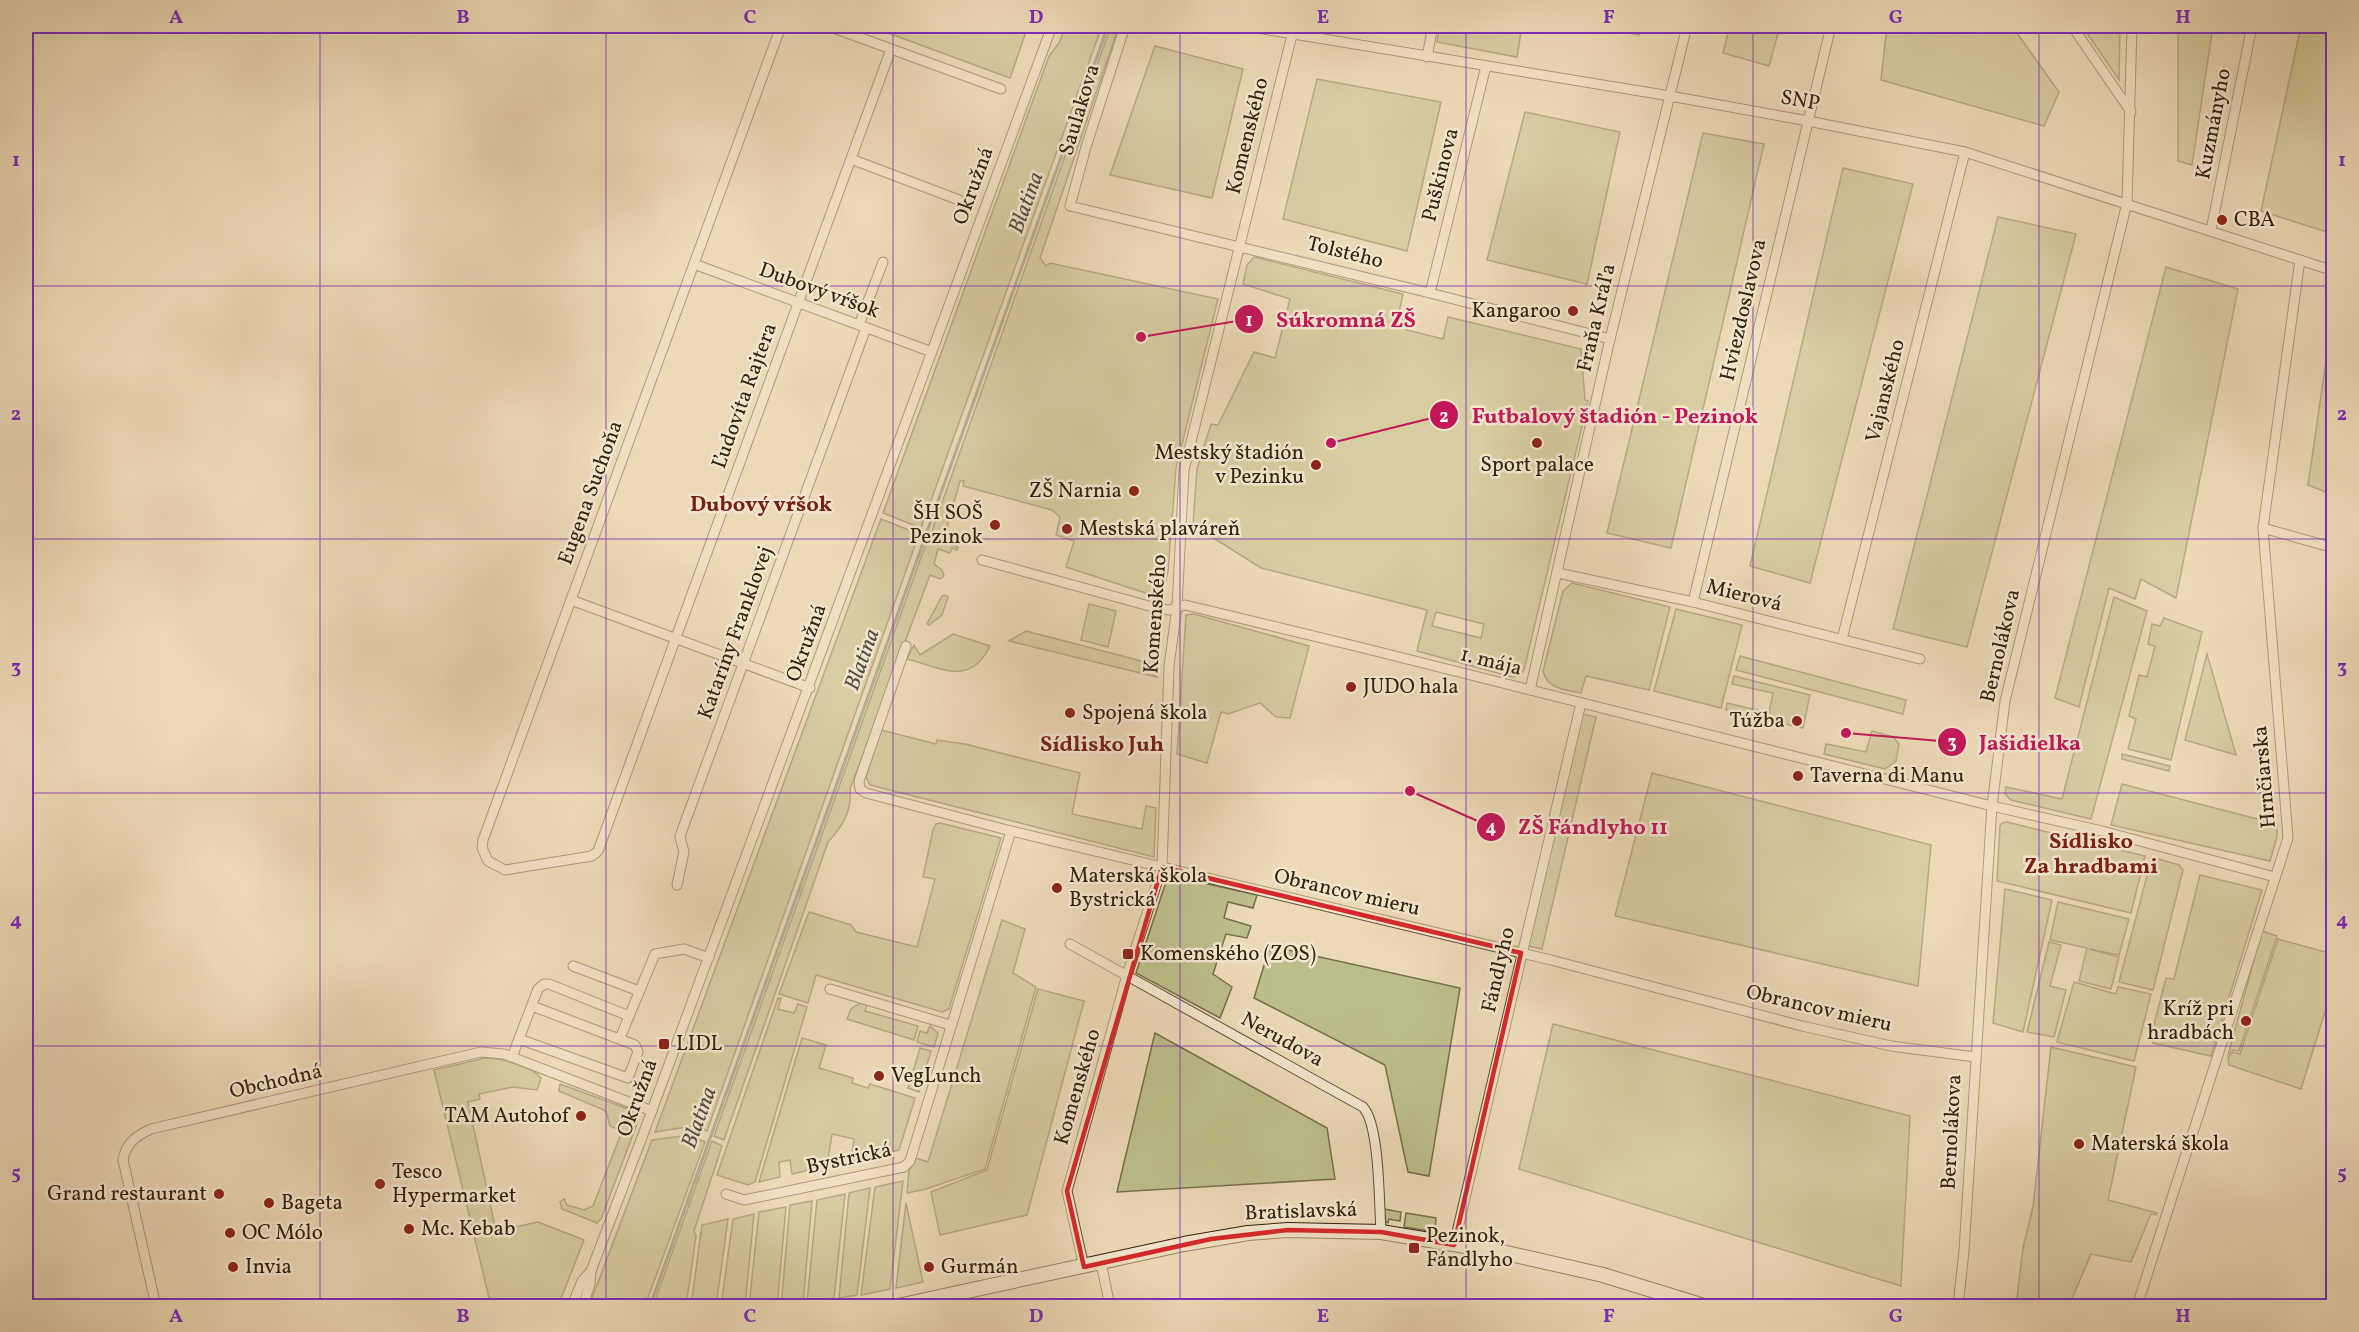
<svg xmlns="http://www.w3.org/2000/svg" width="2359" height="1332" viewBox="0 0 2359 1332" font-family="Vollkorn,serif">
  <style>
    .green { fill: #bcbe8a; stroke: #77704c; stroke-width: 1.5; fill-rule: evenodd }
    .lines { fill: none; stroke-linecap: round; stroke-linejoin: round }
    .stream { stroke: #707d71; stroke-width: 3 }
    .minor-casing { stroke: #605038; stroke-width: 11 }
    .secondary-casing { stroke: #32220e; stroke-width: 16 }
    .minor { stroke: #f3e6cf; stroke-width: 9 }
    .secondary { stroke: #f3e6cf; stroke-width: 14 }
    .marked { fill: none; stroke: #d62828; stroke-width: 4.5; stroke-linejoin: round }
    .grid { fill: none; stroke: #7b2cbf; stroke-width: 1.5; stroke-opacity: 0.55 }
    .poi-dot { fill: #8f2418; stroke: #f3e6cf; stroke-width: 2 }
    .labels { text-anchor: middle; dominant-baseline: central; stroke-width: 5; stroke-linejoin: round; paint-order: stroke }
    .street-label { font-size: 21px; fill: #32220e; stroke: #f3e6cf }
    .poi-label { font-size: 21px; fill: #32220e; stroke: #f3e6cf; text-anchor: start }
    .water-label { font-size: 22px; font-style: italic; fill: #514f40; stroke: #f3e6cf }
    .neighbourhood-label { font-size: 22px; font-weight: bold; fill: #7a1f14; stroke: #f3e6cf }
    .leader { fill: none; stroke: #c2185b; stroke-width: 2 }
    .callout-dot { fill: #c2185b; stroke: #f3e6cf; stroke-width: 2 }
    .mark-label { font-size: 18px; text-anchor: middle; font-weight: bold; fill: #fff }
    .callout-label { font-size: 22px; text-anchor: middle; font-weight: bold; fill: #c2185b; stroke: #f3e6cf; stroke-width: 5; stroke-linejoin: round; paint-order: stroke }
    .neatline { fill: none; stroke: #7b2cbf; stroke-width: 2 }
    .grid-label { font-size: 20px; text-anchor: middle; font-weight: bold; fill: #7b2cbf }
  </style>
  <rect width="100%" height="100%" fill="#ecd9b5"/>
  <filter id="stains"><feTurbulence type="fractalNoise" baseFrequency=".00333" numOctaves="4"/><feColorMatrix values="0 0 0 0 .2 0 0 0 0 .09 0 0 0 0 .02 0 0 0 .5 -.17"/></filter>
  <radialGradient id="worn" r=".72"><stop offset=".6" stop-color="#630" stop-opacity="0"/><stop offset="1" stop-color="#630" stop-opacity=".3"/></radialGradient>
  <!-- green -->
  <g class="green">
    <polygon points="869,26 1028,26 1010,78"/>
    <polygon points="1066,26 1102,26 921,528 883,513 1049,56 1059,43"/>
    <polygon points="1111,26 1119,26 1040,258 1046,266 1050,263 1218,299 1176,468 1168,572 1161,598 1066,567 1074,541 1056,535 1060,517 1052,510 963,486 964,481 960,481 945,534 932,531"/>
    <polygon points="1440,26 1522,26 1517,57 1437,42"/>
    <polygon points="1595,26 1641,26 1639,35"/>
    <polygon points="1730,26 1780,26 1769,66 1723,53"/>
    <polygon points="1887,26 2012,26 2059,92 2044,126 1881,80"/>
    <polygon points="2082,26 2120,26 2119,80"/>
    <polygon points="2178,26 2213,26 2192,165 2178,161"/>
    <polygon points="2301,26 2333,26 2333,234 2261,211"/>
    <polygon points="1155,46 1243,69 1212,198 1110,175"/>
    <polygon points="1317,79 1441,102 1407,251 1283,219"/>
    <polygon points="1525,112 1620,132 1587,284 1487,260"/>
    <polygon points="1703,133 1764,144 1671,548 1607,533"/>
    <polygon points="1843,168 1913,184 1810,583 1750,566"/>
    <polygon points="1998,217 2076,234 1967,647 1893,629"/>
    <path d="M1254,257L1403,294L1399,312L1405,313L1402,322L1408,324L1407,330L1443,339L1448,317L1581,349L1585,400L1588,401L1524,670L1520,676L1512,677L1417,651L1427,610L1261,568L1193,525L1197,469L1211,424L1218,425L1254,352L1275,358L1290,299L1243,284L1247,265ZM1436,612L1484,624L1481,638L1432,626Z"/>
    <polygon points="2166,267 2238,289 2176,598 2141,579 2135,599 2109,588 2079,707 2055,698"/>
    <polygon points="2331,327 2334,328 2333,495 2308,485"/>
    <polygon points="881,519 919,534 707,1131 693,1126 655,1132"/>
    <path d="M928,538L958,547L957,550L952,548L950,553L938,549L934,564L942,570L944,576L940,579L930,575L850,789C852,811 843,826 828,842L724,1140L714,1136Z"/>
    <path d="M1572,583L1670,607L1649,690L1586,676L1581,693C1566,690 1547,689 1543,671L1563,591Z"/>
    <polygon points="945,595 948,597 942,615 929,625 927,624 942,596"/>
    <polygon points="2114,597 2147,611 2091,819 2011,800 2005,794 2006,787 2062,799"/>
    <polygon points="1089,604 1116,611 1108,647 1081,640"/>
    <polygon points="1676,609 1742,625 1721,708 1654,691"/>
    <polygon points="1194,614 1309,646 1290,718 1276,717 1260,703 1228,714 1221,712 1207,763 1177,754 1186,615"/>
    <polygon points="2164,618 2202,632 2171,760 2128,749 2136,719 2129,716 2139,675 2147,677 2155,646 2148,644 2152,624 2160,626"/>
    <polygon points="1026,631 1149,663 1157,677 1009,641"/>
    <path d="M953,634L990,646C970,687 942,668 907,659L914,645L920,655Z"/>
    <polygon points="2207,654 2236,755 2185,740"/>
    <polygon points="1740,656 1906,700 1903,714 1736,670"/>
    <polygon points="1734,676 1810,695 1803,728 1726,710 1727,703 1769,713 1773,693 1732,684"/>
    <polygon points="1582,714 1596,717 1542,949 1528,946"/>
    <polygon points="881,730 936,744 937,740 965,744 1080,773 1072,814 1142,829 1146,806 1156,808 1154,857 870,785 866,777"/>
    <polygon points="1872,731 1893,737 1899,744 1896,761 1885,769 1824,754 1826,744 1866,752"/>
    <polygon points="2122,754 2170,766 2169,771 2122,759"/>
    <polygon points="1652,773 1931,845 1918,986 1615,916"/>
    <polygon points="2122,784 2277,824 2277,837 2270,861 2111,825"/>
    <polygon points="2007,822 2145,856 2131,913 1997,881 2000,826 2002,823"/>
    <polygon points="940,823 1001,838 949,1009 942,1012 816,975 808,1003 779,994 809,912 851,925 856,932 917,947 935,879 923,877 933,830 936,824"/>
    <polygon points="2152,857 2179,865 2183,870 2153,990 2119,982"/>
    <polygon points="2200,875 2262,890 2211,1056 2153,1043 2151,1036 2166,978 2174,979"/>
    <polygon points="1177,877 1257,895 1253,908 1228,902 1224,918 1251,926 1247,938 1226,934 1213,974 1232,987 1220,1018 1136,973 1167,879"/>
    <polygon points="2005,889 2052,900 2023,1032 1993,1023"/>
    <polygon points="2058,902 2129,919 2119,955 2089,949 2119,957 2111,989 2079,981 2087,948 2050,940"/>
    <polygon points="1002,920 1025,929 1013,973 1036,987 985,1169 926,1189 907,1193 909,1171 916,1158 928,1162"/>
    <polygon points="2262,931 2277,936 2239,1051 2233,1050 2228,1055"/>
    <polygon points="2278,939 2333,954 2333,986 2301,1089 2229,1065 2228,1058 2233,1052 2240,1054"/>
    <polygon points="2049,942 2061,945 2050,986 2066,990 2054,1037 2027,1032"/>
    <polygon points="1270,946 1460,988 1429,1176 1408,1172 1385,1065 1254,998"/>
    <polygon points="2074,982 2116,994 2118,987 2151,994 2134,1061 2057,1042"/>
    <polygon points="1038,989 1084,1001 1027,1215 940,1235 931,1192 987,1170"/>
    <polygon points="778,998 781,998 778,1009 794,1013 798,1004 807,1007 755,1182 748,1185 717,1175"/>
    <polygon points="860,1003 867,1004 865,1011 918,1026 914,1040 847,1019 851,1009"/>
    <polygon points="1553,1024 1910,1116 1901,1286 1519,1169"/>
    <polygon points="930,1026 938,1033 934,1047 917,1042 920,1031 927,1033"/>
    <polygon points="1155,1033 1327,1128 1335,1179 1117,1192"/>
    <polygon points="802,1038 826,1045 819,1068 853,1078 852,1083 868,1088 870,1084 915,1098 899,1150 851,1161 854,1139 832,1134 827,1166 792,1174 790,1160 779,1162 780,1177 759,1182"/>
    <polygon points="2051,1047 2136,1067 2108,1200 2157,1213 2156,1215 2151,1214 2131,1262 2091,1254 2069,1306 2016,1306 2023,1248 2033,1207"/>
    <polygon points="920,1048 931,1051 919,1092 908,1088"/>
    <path d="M485,1058C499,1058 532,1066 541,1078L537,1090L513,1087L479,1094L480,1099L468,1102L496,1231L538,1222L584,1240L558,1306H491L434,1070Z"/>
    <polygon points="560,1084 631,1110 636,1115 637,1124 601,1219 597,1223 562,1209 560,1202 564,1199 567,1205 584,1210 593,1206 622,1131 610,1126 607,1114 604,1110 559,1091"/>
    <polygon points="690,1135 705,1142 645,1306 589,1306 652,1140"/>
    <polygon points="712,1141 722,1146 694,1231 696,1236 686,1306 653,1306"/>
    <polygon points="903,1181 890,1289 861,1295 875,1187"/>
    <polygon points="870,1188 857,1295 839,1298 849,1193"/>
    <polygon points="845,1194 834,1298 807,1302 817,1200"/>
    <polygon points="812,1201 803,1303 781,1306 790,1205"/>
    <polygon points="906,1203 923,1282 896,1288"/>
    <polygon points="786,1207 777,1306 749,1306 759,1212"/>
    <polygon points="1384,1209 1401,1212 1400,1221 1389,1219 1388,1223 1386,1222"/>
    <polygon points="1406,1213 1436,1218 1435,1232 1404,1227"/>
    <polygon points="754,1214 745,1306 721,1306 733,1219"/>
    <polygon points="728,1219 716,1306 691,1306 702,1225"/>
    <polygon points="1350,1304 1365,1306 1239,1306"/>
  </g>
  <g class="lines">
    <!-- stream -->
    <polyline class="stream" points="650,1306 1108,26"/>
    <!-- minor casing -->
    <g class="minor-casing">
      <g id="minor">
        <polyline points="781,26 483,840 482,848 488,861 505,870 592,856 598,851 891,49"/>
        <polyline points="828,26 1001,89"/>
        <polyline points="1125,26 1086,147 1070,206 1430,293 1610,339"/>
        <polyline points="1245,26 1670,96 1808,121 1965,152 2334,271"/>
        <polyline points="2072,26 2131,112"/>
        <polyline points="1427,57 1433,26"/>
        <polyline points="851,159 959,200"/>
        <polyline points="2211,230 2252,26"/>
        <polyline points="694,264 932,352"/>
        <polyline points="1430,293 1486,66"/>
        <polyline points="859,325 883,262"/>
        <polyline points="2263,528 2334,548"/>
        <polyline points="982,560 1160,609 1169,610 1185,605 1355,646 1992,806 2102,831 2275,877"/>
        <polyline points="1558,573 1693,602 1920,659"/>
        <polyline points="571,600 810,688"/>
        <polyline points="1693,602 1831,26"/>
        <polyline points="1842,639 1965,152"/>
        <polyline points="906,646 859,781 860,789 866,793 1011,831 1551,960 1802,1026 1891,1046 1975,1057"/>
        <polyline points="1530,690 1610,339 1687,26"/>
        <polyline points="677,885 684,852 680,837 683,828 866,328"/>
        <path d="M1070,944L1363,1107C1380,1125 1379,1205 1381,1232"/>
        <polyline points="573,966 639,991"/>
        <polyline points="830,989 950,1025"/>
        <polyline points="620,1038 655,954 684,949 709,958"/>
        <polyline points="519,1039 628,1078 638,1052 635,1045 532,1006"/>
        <polyline points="512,1057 538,989 544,984 549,984 629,1016"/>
        <polyline points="726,1194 744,1200 904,1167 910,1161 1011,831"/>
        <polyline points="1454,1245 1581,703"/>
        <polyline points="1101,1263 1110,1306"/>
        <polyline points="1084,1267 1067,1191 1127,975 1162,867 1169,666 1177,607 1184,470 1292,35"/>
        <path d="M156,1306L123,1160C126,1143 136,1136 151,1129L481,1052L504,1054L652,1111"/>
        <polyline points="572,1306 582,1281 591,1271 644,1132 1052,26"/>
        <polyline points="583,1306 590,1284 591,1271"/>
        <polyline points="1958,1306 1964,1251 1992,806 2005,701 2127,203 2132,26"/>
        <polyline points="2137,1306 2288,838 2263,528 2300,260"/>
      </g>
    </g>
    <!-- secondary casing -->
    <g class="secondary-casing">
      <polyline id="secondary" points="898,1306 1184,1244 1248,1233 1288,1230 1381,1232 1502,1252 1603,1275 1704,1306"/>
    </g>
    <!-- minor -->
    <use href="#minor" class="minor"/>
    <!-- secondary -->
    <use href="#secondary" class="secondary"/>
  </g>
  <!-- marked area -->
  <path d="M0 0H2359V1332H0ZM1162,867L1521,953L1454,1245L1381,1232L1288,1230L1211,1239L1084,1267L1067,1191Z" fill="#ecd9b5" fill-opacity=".55" fill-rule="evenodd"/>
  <path class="marked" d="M1162,867L1521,953L1454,1245L1381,1232L1288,1230L1211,1239L1084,1267L1067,1191Z"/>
  <!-- grid -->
  <path class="grid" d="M320,26V1306M606,26V1306M893,26V1306M1180,26V1306M1466,26V1306M1753,26V1306M2039,26V1306M26,286H2334M26,539H2334M26,793H2334M26,1046H2334"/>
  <!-- markers -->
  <g class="poi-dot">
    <circle cx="2222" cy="220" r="6"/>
    <circle cx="1573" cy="311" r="6"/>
    <circle cx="1537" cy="443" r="6"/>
    <circle cx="1316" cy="465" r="6"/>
    <circle cx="1134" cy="491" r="6"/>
    <circle cx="995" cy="525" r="6"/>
    <circle cx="1067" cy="529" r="6"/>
    <circle cx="1351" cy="687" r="6"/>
    <circle cx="1070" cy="713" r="6"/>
    <circle cx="1797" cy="721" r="6"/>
    <circle cx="1798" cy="776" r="6"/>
    <circle cx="1057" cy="888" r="6"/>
    <rect x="1122" y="948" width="12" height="12" rx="3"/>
    <circle cx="2246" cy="1021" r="6"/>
    <rect x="658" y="1038" width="12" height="12" rx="3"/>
    <circle cx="879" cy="1076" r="6"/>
    <circle cx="581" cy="1116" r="6"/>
    <circle cx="2079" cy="1144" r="6"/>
    <circle cx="380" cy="1184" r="6"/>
    <circle cx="219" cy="1194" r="6"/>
    <circle cx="269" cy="1203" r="6"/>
    <circle cx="409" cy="1229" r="6"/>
    <circle cx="230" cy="1233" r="6"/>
    <rect x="1408" y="1242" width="12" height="12" rx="3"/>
    <circle cx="233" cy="1267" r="6"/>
    <circle cx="929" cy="1267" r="6"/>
  </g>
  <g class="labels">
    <!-- street labels -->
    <g class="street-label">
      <text transform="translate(1800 101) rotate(10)">SNP</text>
      <text transform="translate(1080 110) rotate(-73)">Saulakova</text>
      <text transform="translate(2214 124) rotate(-79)">Kuzmányho</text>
      <text transform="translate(1248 136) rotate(-76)">Komenského</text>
      <text transform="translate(1441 175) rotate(-76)">Puškinova</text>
      <text transform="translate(974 186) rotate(-70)">Okružná</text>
      <text transform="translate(1345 253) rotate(14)">Tolstého</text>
      <text transform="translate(819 291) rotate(20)">Dubový vŕšok</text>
      <text transform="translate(1744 310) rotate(-77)">Hviezdoslavova</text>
      <text transform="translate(1597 318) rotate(-77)">Fraňa Kráľa</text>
      <text transform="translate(1886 391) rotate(-76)">Vajanského</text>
      <text transform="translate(745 396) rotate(-70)">Ľudovíta Rajtera</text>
      <text transform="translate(591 493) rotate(-70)">Eugena Suchoňa</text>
      <text transform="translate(1744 596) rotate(14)">Mierová</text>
      <text transform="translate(1156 614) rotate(-86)">Komenského</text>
      <text transform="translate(736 633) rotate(-70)">Kataríny Franklovej</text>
      <text transform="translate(807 643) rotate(-70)">Okružná</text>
      <text transform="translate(2001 646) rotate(-77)">Bernolákova</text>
      <text transform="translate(1491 662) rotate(14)">1. mája</text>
      <text transform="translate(2265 777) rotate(-95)">Hrnčiarska</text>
      <text transform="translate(1347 893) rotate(13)">Obrancov mieru</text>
      <text transform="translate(1499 970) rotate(-77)">Fándlyho</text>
      <text transform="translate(1819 1009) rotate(13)">Obrancov mieru</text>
      <text transform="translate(1282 1040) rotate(29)">Nerudova</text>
      <text transform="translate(276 1082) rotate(-13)">Obchodná</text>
      <text transform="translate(1078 1087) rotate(-74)">Komenského</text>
      <text transform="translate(638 1098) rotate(-70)">Okružná</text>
      <text transform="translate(1952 1132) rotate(-87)">Bernolákova</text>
      <text transform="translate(849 1159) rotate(-12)">Bystrická</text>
      <text transform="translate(1301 1212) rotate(-2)">Bratislavská</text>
    </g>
    <!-- poi labels -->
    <g class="poi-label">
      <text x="2234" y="220">CBA</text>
      <text x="1561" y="311" text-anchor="end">Kangaroo</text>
      <text x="1304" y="453" text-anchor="end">Mestský štadión<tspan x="1304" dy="24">v Pezinku</tspan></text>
      <text x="1537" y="465" text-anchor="middle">Sport palace</text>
      <text x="1122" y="491" text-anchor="end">ZŠ Narnia</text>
      <text x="983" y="513" text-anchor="end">ŠH SOŠ<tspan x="983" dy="24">Pezinok</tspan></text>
      <text x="1079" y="529">Mestská plaváreň</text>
      <text x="1363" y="687">JUDO hala</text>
      <text x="1082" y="713">Spojená škola</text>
      <text x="1785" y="721" text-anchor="end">Túžba</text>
      <text x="1810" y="776">Taverna di Manu</text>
      <text x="1069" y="876">Materská škola<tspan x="1069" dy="24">Bystrická</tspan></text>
      <text x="1140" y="954">Komenského (ZOS)</text>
      <text x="2234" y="1009" text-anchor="end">Kríž pri<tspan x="2234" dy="24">hradbách</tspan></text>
      <text x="676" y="1044">LIDL</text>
      <text x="891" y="1076">VegLunch</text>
      <text x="569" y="1116" text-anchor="end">TAM Autohof</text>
      <text x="2091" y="1144">Materská škola</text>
      <text x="392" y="1172">Tesco<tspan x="392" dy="24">Hypermarket</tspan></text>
      <text x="207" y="1194" text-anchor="end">Grand restaurant</text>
      <text x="281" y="1203">Bageta</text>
      <text x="421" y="1229">Mc. Kebab</text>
      <text x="242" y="1233">OC Mólo</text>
      <text x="1426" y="1236">Pezinok,<tspan x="1426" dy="24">Fándlyho</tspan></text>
      <text x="245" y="1267">Invia</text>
      <text x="941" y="1267">Gurmán</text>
    </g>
    <!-- water labels -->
    <g class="water-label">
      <text transform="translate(1027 203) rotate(-70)">Blatina</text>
      <text transform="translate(863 660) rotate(-70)">Blatina</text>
      <text transform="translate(700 1118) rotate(-70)">Blatina</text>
    </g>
    <!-- neighbourhood labels -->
    <g class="neighbourhood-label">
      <text x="761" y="505">Dubový vŕšok</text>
      <text x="1102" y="745">Sídlisko Juh</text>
      <text x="2091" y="842">Sídlisko<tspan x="2091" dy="25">Za hradbami</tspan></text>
    </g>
  </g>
  <!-- callouts -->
  <path class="leader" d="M1141 337L1249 319M1331 443L1444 415M1846 733L1952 742M1410 791L1491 827"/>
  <g class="callout-dot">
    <circle cx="1141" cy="337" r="6"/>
    <circle cx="1331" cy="443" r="6"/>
    <circle cx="1846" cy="733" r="6"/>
    <circle cx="1410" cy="791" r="6"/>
    <circle cx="1249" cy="319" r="15"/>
    <circle cx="1444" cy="415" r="15"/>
    <circle cx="1952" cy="742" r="15"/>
    <circle cx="1491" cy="827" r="15"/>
  </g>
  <g class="mark-label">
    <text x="1249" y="326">1</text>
    <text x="1444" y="422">2</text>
    <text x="1952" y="748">3</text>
    <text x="1491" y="833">4</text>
  </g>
  <g class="callout-label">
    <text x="1346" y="327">Súkromná ZŠ</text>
    <text x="1615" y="423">Futbalový štadión - Pezinok</text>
    <text x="2030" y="750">Jašidielka</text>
    <text x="1593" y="834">ZŠ Fándlyho 11</text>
  </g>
  <!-- margin -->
  <rect width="2359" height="1332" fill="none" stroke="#ecd9b5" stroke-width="66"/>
  <rect x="33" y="33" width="2293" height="1266" class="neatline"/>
  <g class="grid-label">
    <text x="176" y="23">A</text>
    <text x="463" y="23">B</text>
    <text x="750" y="23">C</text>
    <text x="1036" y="23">D</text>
    <text x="1323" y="23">E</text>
    <text x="1609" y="23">F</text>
    <text x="1896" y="23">G</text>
    <text x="2183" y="23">H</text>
    <text x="16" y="166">1</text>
    <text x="2342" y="166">1</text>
    <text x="16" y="420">2</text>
    <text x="2342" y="420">2</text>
    <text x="16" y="673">3</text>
    <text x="2342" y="673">3</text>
    <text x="16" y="926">4</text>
    <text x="2342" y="926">4</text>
    <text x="16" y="1179">5</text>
    <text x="2342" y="1179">5</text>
    <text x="176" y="1322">A</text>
    <text x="463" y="1322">B</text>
    <text x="750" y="1322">C</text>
    <text x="1036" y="1322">D</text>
    <text x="1323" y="1322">E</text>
    <text x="1609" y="1322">F</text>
    <text x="1896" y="1322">G</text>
    <text x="2183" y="1322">H</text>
  </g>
  <rect width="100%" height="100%" filter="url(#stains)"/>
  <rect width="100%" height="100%" fill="url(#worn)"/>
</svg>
